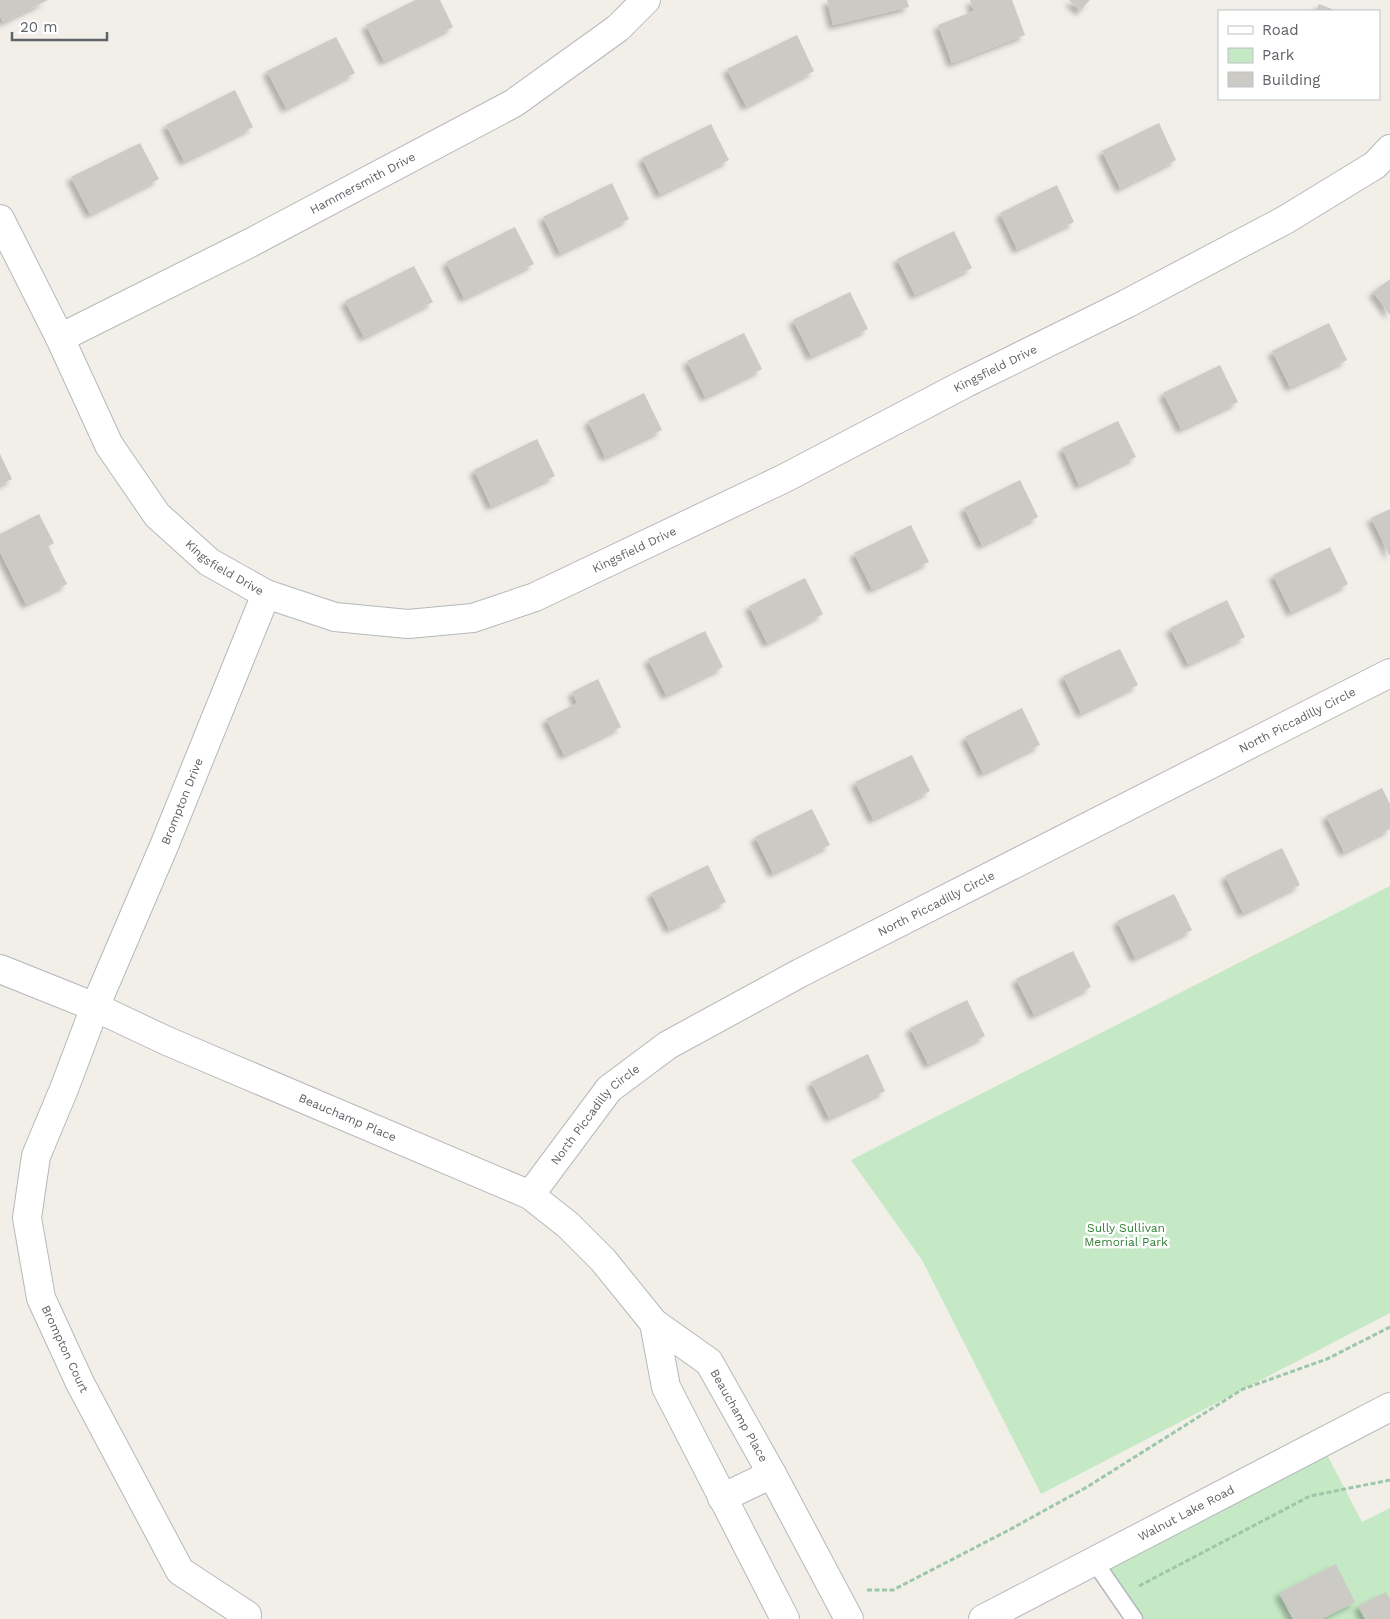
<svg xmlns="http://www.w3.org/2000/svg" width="1390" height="1619" viewBox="0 0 1390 1619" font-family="'Work Sans',sans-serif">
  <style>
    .green { fill: #c5e8c5 }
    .building { fill: #cccac5; filter: url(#shadow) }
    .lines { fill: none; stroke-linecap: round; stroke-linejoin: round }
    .lane-casing { stroke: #b5b8bc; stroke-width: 19 }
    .street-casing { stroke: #b5b8bc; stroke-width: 30 }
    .secondary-casing { stroke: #b6babf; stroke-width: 30 }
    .path { stroke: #9cc7a9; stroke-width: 3; stroke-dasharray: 5 2.5; stroke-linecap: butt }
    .lane { stroke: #fff; stroke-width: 16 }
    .street { stroke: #fff; stroke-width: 28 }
    .secondary { stroke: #fff; stroke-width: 28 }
    .labels { text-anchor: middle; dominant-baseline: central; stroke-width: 5; stroke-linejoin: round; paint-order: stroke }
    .street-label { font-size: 12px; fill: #5f6368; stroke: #fff }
    .park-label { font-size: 12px; fill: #348238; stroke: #fff }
  </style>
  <defs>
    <filter id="shadow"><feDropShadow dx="-4.5" dy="4.5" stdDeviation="2.5" flood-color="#0004"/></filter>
  </defs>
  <rect width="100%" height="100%" fill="#f1efe8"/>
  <!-- green -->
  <g class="green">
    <polygon points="1390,886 1390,1313 1041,1494 922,1260 851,1160"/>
    <polygon points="1323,1447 1362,1522 1390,1508 1390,1619 1134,1619 1105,1560"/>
  </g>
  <!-- building -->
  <g class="building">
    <polygon points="0,0 48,0 3,22 0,16"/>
    <polygon points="415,0 440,0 453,27 384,61 366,25"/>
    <polygon points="827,0 907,0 909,7 833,25"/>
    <polygon points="970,0 1012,0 1025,35 952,63 938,25 974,11"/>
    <polygon points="1069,0 1090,0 1080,11"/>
    <polygon points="1319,4 1337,11 1316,11"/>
    <polygon points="797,35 814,71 746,106 727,69"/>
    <polygon points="336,37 355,73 286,108 267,71"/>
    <polygon points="235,90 253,127 184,161 166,125"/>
    <polygon points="1159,123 1176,160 1120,188 1102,151"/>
    <polygon points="711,124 729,160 660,194 642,158"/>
    <polygon points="140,143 159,179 90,214 71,177"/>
    <polygon points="612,183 629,219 560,253 543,217"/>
    <polygon points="1057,185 1074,222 1017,249 1000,213"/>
    <polygon points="515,227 534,264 464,298 446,262"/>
    <polygon points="954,231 972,268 915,295 897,259"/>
    <polygon points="414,266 433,302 364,337 345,301"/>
    <polygon points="1390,279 1390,315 1373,292"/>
    <polygon points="850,292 868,329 811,356 793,320"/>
    <polygon points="1329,323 1347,360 1290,387 1272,351"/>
    <polygon points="744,333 762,369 705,397 687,361"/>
    <polygon points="1220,365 1238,402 1181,429 1163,393"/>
    <polygon points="644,393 662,430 605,457 588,421"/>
    <polygon points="1118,421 1136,457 1079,485 1062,448"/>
    <polygon points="537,439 555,476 491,506 474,470"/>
    <polygon points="0,454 12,479 0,485"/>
    <polygon points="1020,480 1038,517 982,545 964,508"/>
    <polygon points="1390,509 1390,556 1371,518"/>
    <polygon points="39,514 54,543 48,546 67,584 26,604 0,552 0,534"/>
    <polygon points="911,525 929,562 872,589 854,553"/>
    <polygon points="1330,547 1348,584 1291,612 1273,575"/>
    <polygon points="805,578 823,614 767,643 749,606"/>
    <polygon points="1227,600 1245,637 1188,664 1170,628"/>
    <polygon points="705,631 723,667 666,695 648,659"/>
    <polygon points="1120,649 1138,685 1081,713 1063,676"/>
    <polygon points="598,679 621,727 564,755 546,719 577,703 572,692"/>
    <polygon points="1022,708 1040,745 983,773 965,737"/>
    <polygon points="912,755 930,791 873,819 855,782"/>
    <polygon points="1382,788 1390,804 1390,829 1344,852 1326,816"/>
    <polygon points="812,809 830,845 773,873 755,837"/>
    <polygon points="1282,848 1300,885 1243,913 1225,876"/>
    <polygon points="708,865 726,902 669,929 651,893"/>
    <polygon points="1174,894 1192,930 1135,958 1117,921"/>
    <polygon points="1073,951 1091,987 1034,1015 1016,979"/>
    <polygon points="967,1000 985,1036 928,1064 910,1028"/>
    <polygon points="868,1054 885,1091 829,1118 811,1082"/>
    <polygon points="1336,1564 1355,1602 1322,1619 1293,1619 1279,1593"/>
    <polygon points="1386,1592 1390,1599 1390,1619 1365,1619 1358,1606"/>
  </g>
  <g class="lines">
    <!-- lane casing -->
    <g class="lane-casing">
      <polyline id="lane" points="1094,1561 1134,1619"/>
    </g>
    <!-- street casing -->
    <g class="street-casing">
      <g id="street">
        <path id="s1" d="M0,219L60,338L109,445L157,515L209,562L266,594L335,617L408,624L473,618L535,597L785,478L966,383L1126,304L1285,220L1375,165L1390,149"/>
        <path id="s2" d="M60,338L252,242L514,103L618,28L646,0"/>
        <path id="s3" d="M0,969L95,1007L167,1041L530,1195L568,1225L603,1260L654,1323L709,1362L772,1474L849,1619"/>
        <path id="s4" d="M530,1195L609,1089L668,1045L800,973L1390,673"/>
        <polyline points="654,1323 666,1387 785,1619"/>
        <polyline points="722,1498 772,1474"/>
        <path id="s5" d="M247,1615L180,1571L80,1383L41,1298L27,1218L36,1156L64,1089L95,1007L164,846L266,594"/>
      </g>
    </g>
    <!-- secondary casing -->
    <g class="secondary-casing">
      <g id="secondary">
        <path id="s6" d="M983,1619L1390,1407"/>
      </g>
    </g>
    <!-- path -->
    <g class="path">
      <polyline points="1139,1586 1310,1496 1390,1480"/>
      <polyline points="867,1590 893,1590 1009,1530 1087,1487 1243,1389 1327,1359 1390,1327"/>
    </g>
    <!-- lane -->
    <use href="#lane" class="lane"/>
    <!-- street -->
    <use href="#street" class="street"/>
    <!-- secondary -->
    <use href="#secondary" class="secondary"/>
  </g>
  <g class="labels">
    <!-- street labels -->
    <g class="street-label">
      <text stroke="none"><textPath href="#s2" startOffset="340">Hammersmith Drive</textPath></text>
      <text stroke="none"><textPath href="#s1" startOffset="1262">Kingsfield Drive</textPath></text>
      <text stroke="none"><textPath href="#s1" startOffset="858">Kingsfield Drive</textPath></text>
      <text stroke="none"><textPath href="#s1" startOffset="422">Kingsfield Drive</textPath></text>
      <text stroke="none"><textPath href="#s4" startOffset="914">North Piccadilly Circle</textPath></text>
      <text stroke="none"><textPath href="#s5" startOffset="914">Brompton Drive</textPath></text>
      <text stroke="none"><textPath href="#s4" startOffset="509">North Piccadilly Circle</textPath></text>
      <text stroke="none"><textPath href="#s4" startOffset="104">North Piccadilly Circle</textPath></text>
      <text stroke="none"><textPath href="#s3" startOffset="378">Beauchamp Place</textPath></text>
      <text transform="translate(65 1349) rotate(65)">Brompton Court</text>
      <text stroke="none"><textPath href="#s3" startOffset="884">Beauchamp Place</textPath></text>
      <text stroke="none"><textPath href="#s6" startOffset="229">Walnut Lake Road</textPath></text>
    </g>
    <!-- park labels -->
    <g class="park-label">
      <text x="1126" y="1228">Sully Sullivan<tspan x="1126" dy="14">Memorial Park</tspan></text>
    </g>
  </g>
  <!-- legend -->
  <rect x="1218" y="10" width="162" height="90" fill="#ffffff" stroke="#bfc1c3"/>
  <rect x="1228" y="26" width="25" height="8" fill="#ffffff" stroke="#bfc1c3"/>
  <text x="1262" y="35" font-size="15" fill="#5f6368">Road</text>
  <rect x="1228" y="48" width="25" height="15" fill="#c5e8c5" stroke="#bfc1c3"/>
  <text x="1262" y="60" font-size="15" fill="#5f6368">Park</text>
  <rect x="1228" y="72" width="25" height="15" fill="#cccac5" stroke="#bfc1c3"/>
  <text x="1262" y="85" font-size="15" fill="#5f6368">Building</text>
  <!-- scale -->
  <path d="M12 32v8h95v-8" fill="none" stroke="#5f6368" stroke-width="2.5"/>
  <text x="20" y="32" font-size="15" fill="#5f6368" stroke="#ffffff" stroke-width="4" paint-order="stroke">20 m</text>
</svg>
